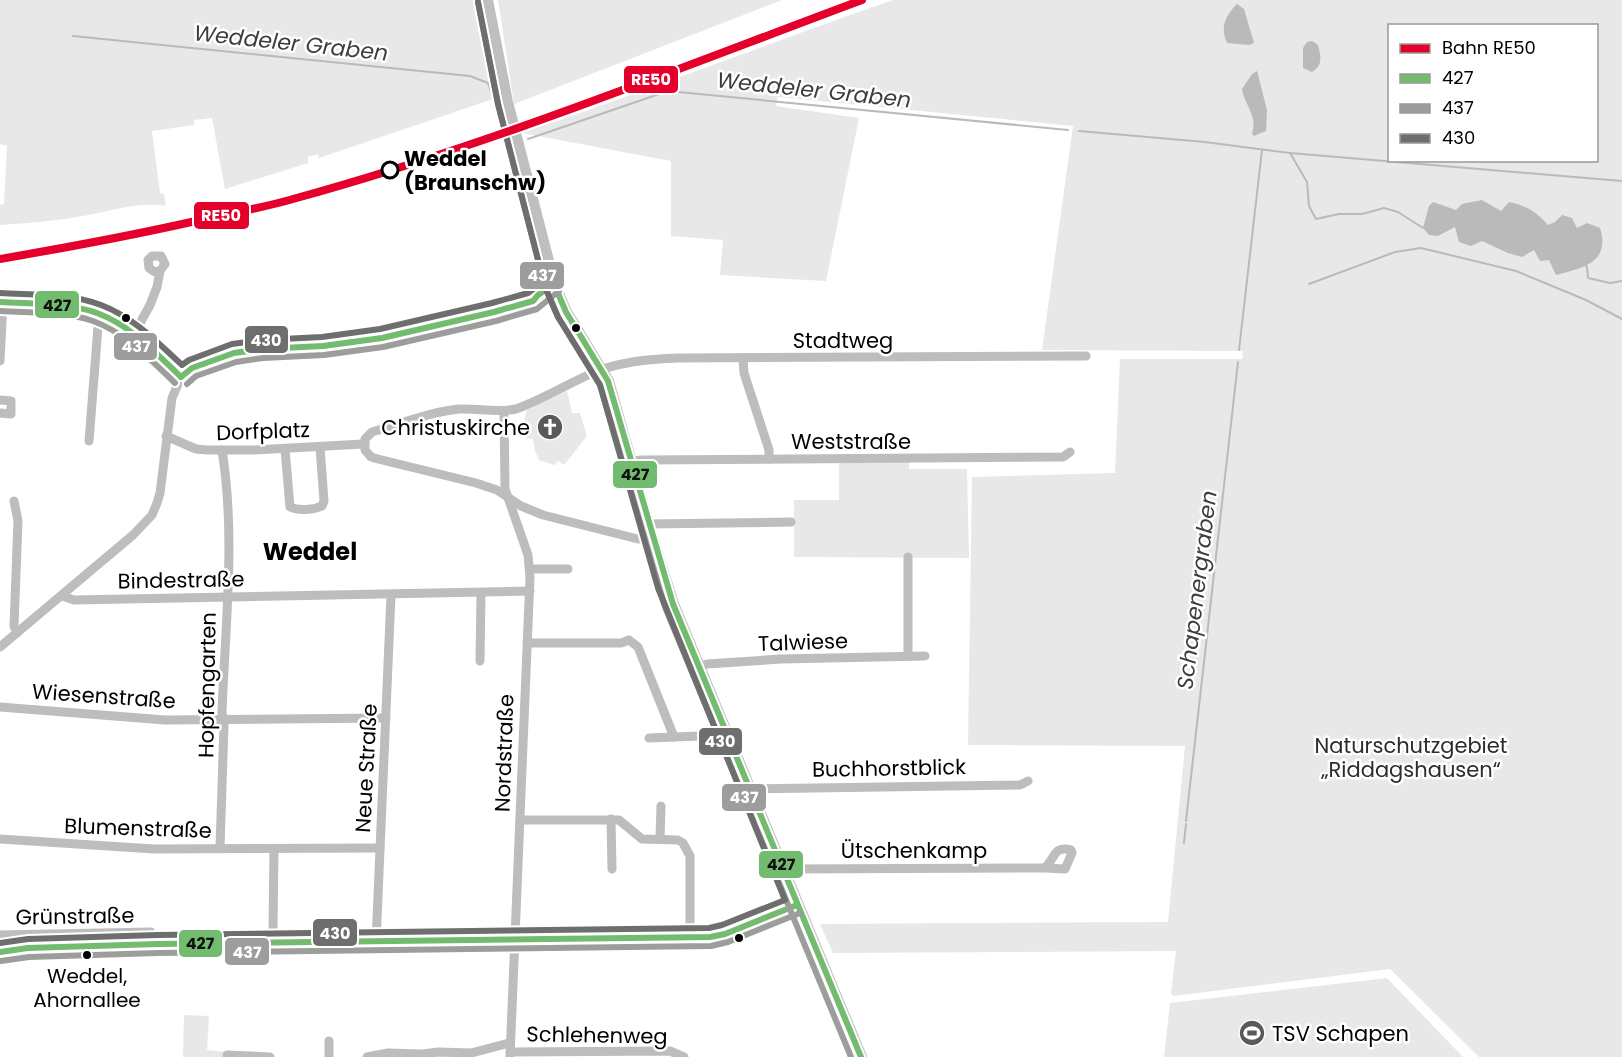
<svg xmlns="http://www.w3.org/2000/svg" width="1622" height="1057" viewBox="0 0 1622 1057" font-family="Poppins,sans-serif">
  <style>
    .green { fill: #e8e8e8; fill-rule: evenodd }
    .water { fill: #bababa }
    .lines { fill: none; stroke-linecap: round; stroke-linejoin: round }
    .stream { stroke: #bababa; stroke-width: 2 }
    .street { stroke: #bdbdbd; stroke-width: 9 }
    .secondary { stroke: #bfbfbf; stroke-width: 12 }
    .bus-1-casing { stroke: #fff; stroke-width: 10 }
    .bus-2-casing { stroke: #fff; stroke-width: 10 }
    .bus-3-casing { stroke: #fff; stroke-width: 10 }
    .bus-1 { stroke: #72bb6f; stroke-width: 6 }
    .bus-2 { stroke: #9d9d9c; stroke-width: 6 }
    .bus-3 { stroke: #6e6e6e; stroke-width: 6 }
    .rail-1-casing { stroke: #fff; stroke-width: 12 }
    .rail-1 { stroke: #e4002b; stroke-width: 8 }
    .stop-dot { fill: #fff; stroke: #000; stroke-width: 3 }
    .bus-dot { fill: #000; stroke: #fff; stroke-width: 2 }
    .labels { text-anchor: middle; dominant-baseline: central; stroke-width: 5; stroke-linejoin: round; paint-order: stroke }
    .bus-label { font-size: 20px; fill: #000; stroke: #fff }
    .stop-label { font-size: 21px; font-weight: bold; fill: #000; stroke: #fff; text-anchor: start }
    .street-label { font-size: 21px; fill: #000; stroke: #fff }
    .poi-label { font-size: 21px; fill: #000; stroke: #fff; text-anchor: end }
    .park-label { font-size: 21px; fill: #2c2c2c; stroke: #fff }
    .water-label { font-size: 22px; font-style: italic; fill: #3d3d3d; stroke: #fff }
    .quarter-label { font-size: 24px; font-weight: bold; fill: #000; stroke: #fff }
    .line-badge { stroke: #fff; stroke-width: 2 }
    .badge-label { font-size: 16px; text-anchor: middle; font-weight: bold; fill: #fff }
    .pale-badge-label { font-size: 16px; text-anchor: middle; font-weight: bold; fill: #111 }
  </style>
  <rect width="100%" height="100%" fill="#fff"/>
  <!-- green -->
  <g class="green">
    <path d="M0,0H477L496,98L319,158L318,154L308,157V163L225,189L212,118L194,120V125L152,131L160,193L164,194L166,206C139,201 110,211 83,216C56,221 28,223 0,225V205L4,204L7,146L0,144Z"/>
    <polygon points="498,0 782,0 514,104"/>
    <path d="M893,0H1622V1057H1479L1390,969L1173,996L1171,993L1176,951L833,953L820,924L1168,922L1185,746L968,745L972,477L1115,473L1120,359H1242L1243,351L1042,350L1073,126L778,97L776,106L859,118L826,281L720,275L723,240L671,236V161L522,133C647,91 769,43 893,0ZM1390,26H1596V160H1390Z"/>
    <polygon points="567,391 572,413 580,413 587,436 564,465 558,461 555,465 539,460 535,451 533,439 526,438 524,421 527,410"/>
    <polygon points="839,462 909,462 909,469 967,469 969,558 794,557 794,500 839,500"/>
    <polygon points="1387,978 1463,1057 1164,1057 1170,1003"/>
    <polygon points="184,1015 209,1016 207,1050 227,1052 227,1057 183,1057"/>
  </g>
  <!-- water -->
  <g class="water">
    <path d="M1237,4L1244,9L1254,43L1249,45L1227,43C1220,27 1225,16 1237,4Z"/>
    <path d="M1312,41L1318,45C1321,57 1323,65 1312,72L1303,68V48L1307,42Z"/>
    <path d="M1257,71L1267,110L1266,131L1254,136L1252,134C1258,116 1245,106 1242,89L1252,74Z"/>
    <path d="M1482,200L1501,211L1509,202C1525,205 1537,212 1548,225L1555,222L1562,215L1572,218L1577,228L1587,223L1600,228C1611,263 1582,268 1556,275L1549,260L1540,261L1534,250L1522,257L1508,253L1482,241L1471,246L1459,242L1455,227L1438,236L1429,235L1423,228L1429,206L1433,202L1456,210L1462,204Z"/>
  </g>
  <g class="lines">
    <!-- stream -->
    <g class="stream">
      <polyline points="73,36 470,76 488,83 494,100"/>
      <polyline points="496,110 505,143"/>
      <polyline points="1079,131 1205,142 1290,153 1622,181"/>
      <polyline points="528,139 668,91 1068,130"/>
      <polyline points="1290,153 1307,182 1309,206 1316,219 1339,214 1362,214 1384,208 1398,212 1423,228 1426,227"/>
      <polyline points="1585,265 1587,267 1588,278 1610,283 1622,281"/>
      <polyline points="1309,284 1395,252 1421,248 1516,271 1586,300 1622,319"/>
      <polyline points="1239,350 1262,150"/>
      <polyline points="1186,821 1238,362"/>
      <polyline points="1184,843 1186,824"/>
    </g>
    <!-- street -->
    <g class="street">
      <polyline points="533,301 538,295 554,284"/>
      <path d="M0,302C32,304 66,302 97,313C130,325 156,353 181,377"/>
      <polyline points="134,334 150,305 157,287 160,271 165,264 161,256 152,256 148,260 149,268 155,272 160,271"/>
      <polyline points="743,358 744,373 769,450 769,459"/>
      <polyline points="0,361 3,302"/>
      <polyline points="0,400 11,401 11,414 0,413"/>
      <polyline points="504,411 505,489 528,555 530,577 510,1057"/>
      <polyline points="166,436 196,449 207,450 254,450 363,444"/>
      <polyline points="89,441 99,314"/>
      <path d="M285,449L290,507C299,511 313,510 322,506L324,501L320,447"/>
      <polyline points="631,462 641,460 1063,457 1070,452"/>
      <polyline points="14,501 18,521 14,626 17,633"/>
      <polyline points="648,524 791,522"/>
      <path d="M652,537L638,539L543,515L521,506L497,490L476,483L378,459L371,457L365,450V439L372,432C400,424 430,412 459,409C478,408 497,413 516,409C541,400 564,386 588,375C616,362 648,359 679,358L1086,356"/>
      <polyline points="908,557 908,656"/>
      <polyline points="530,569 568,569"/>
      <polyline points="62,596 74,600 530,591"/>
      <polyline points="527,643 621,643 629,640 638,647 674,737"/>
      <polyline points="0,647 133,535 152,515 157,503 160,493 172,398 181,377 192,368 234,353 262,349 323,346 382,338 430,328 533,301 560,298"/>
      <polyline points="480,661 481,593"/>
      <polyline points="699,667 707,664 781,659 925,656"/>
      <polyline points="0,707 165,720 386,718"/>
      <polyline points="649,738 700,736 726,732"/>
      <polyline points="750,789 1020,785 1028,781"/>
      <polyline points="611,819 612,869"/>
      <polyline points="520,820 619,820 642,839 678,840 683,843 690,856 690,937"/>
      <polyline points="0,839 154,849 380,848"/>
      <polyline points="660,839 661,806"/>
      <path d="M220,848L224,725L222,713C225,626 236,537 222,450"/>
      <path d="M783,872L790,869L1045,868C1055,858 1054,845 1071,850L1072,853L1065,869L1045,868"/>
      <polyline points="273,930 274,849"/>
      <polyline points="0,935 151,932"/>
      <polyline points="376,942 391,595"/>
      <polyline points="0,952 28,948 158,944 710,937 725,934 797,905"/>
      <polyline points="510,1052 670,1051 684,1057"/>
      <polyline points="227,1055 270,1057"/>
      <polyline points="329,1057 329,1041"/>
      <polyline points="367,1057 388,1053 423,1054 438,1052 471,1053 509,1043"/>
    </g>
    <!-- secondary -->
    <polyline class="secondary" points="487,0 507,102 554,284 566,312 608,381 652,537 673,604 861,1057"/>
    <!-- bus-1 casing -->
    <g class="bus-1-casing">
      <g id="bus-1">
        <polyline points="554,284 566,312 608,381 673,604 861,1057"/>
        <path d="M0,302C32,304 66,302 97,313C130,325 156,353 181,377"/>
        <polyline points="181,377 192,368 234,353 262,349 323,346 382,338 494,312 533,301 538,295 554,284"/>
        <polyline points="0,952 28,948 158,944 710,937 725,934 797,905"/>
      </g>
    </g>
    <!-- bus-2 casing -->
    <g class="bus-2-casing">
      <g id="bus-2">
        <polyline points="478,2 498,104 545,287 558,317 600,385 665,607 851,1057"/>
        <path d="M0,311C31,313 64,311 93,321C126,333 151,360 175,383"/>
        <polyline points="187,384 196,376 236,362 263,358 324,355 383,347 496,321 537,309 559,291"/>
        <polyline points="1,961 29,957 158,953 711,946 728,942 800,913"/>
      </g>
    </g>
    <!-- bus-3 casing -->
    <g class="bus-3-casing">
      <g id="bus-3">
        <path d="M0,293C34,295 69,293 101,305C133,317 157,342 182,365L189,360L232,344L262,340L322,337L380,329L492,303L528,293L549,277"/>
        <polyline points="0,943 28,939 158,935 709,928 722,925 785,900 658,588 600,385 558,317 545,287 498,104 478,2"/>
      </g>
    </g>
    <!-- bus-1 -->
    <use href="#bus-1" class="bus-1"/>
    <!-- bus-2 -->
    <use href="#bus-2" class="bus-2"/>
    <!-- bus-3 -->
    <use href="#bus-3" class="bus-3"/>
    <!-- rail-1 casing -->
    <g class="rail-1-casing">
      <path id="rail-1" d="M0,259C70,247 140,234 209,218C237,212 266,207 293,199C487,146 674,70 862,0"/>
    </g>
    <!-- rail-1 -->
    <use href="#rail-1" class="rail-1"/>
  </g>
  <!-- icons -->
  <defs>
    <g id="church-disc" transform="scale(1.35)"><circle r="9.5" fill="#595959" stroke="#fff"/><path d="M-1.2-6h2.4v3.5h3.3v2.4h-3.3V6h-2.4V-.1h-3.3v-2.4h3.3Z" fill="#fff"/></g>
    <g id="stadium-disc" transform="scale(1.35)"><circle r="9.5" fill="#595959" stroke="#fff"/><path d="M0-5a6.5 5 0 1 0 0 10a6.5 5 0 1 0 0-10ZM-3.5-1.8h7v3.6h-7Z" fill="#fff"/></g>
  </defs>
  <g fill-rule="evenodd">
    <use href="#church-disc" x="550" y="427"/>
    <use href="#stadium-disc" x="1252" y="1033"/>
  </g>
  <!-- markers -->
  <circle class="stop-dot" cx="390" cy="170" r="8"/>
  <g class="bus-dot">
    <circle cx="126" cy="318" r="5"/>
    <circle cx="576" cy="328" r="5"/>
    <circle cx="739" cy="938" r="5"/>
    <circle cx="87" cy="955" r="5"/>
  </g>
  <g class="labels">
    <!-- bus labels -->
    <g class="bus-label">
      <text x="87" y="976">Weddel,<tspan x="87" dy="24">Ahornallee</tspan></text>
    </g>
    <!-- stop labels -->
    <g class="stop-label">
      <text x="404" y="158">Weddel<tspan x="404" dy="24">(Braunschw)</tspan></text>
    </g>
    <!-- street labels -->
    <g class="street-label">
      <text x="843" y="340">Stadtweg</text>
      <text transform="translate(263 431) rotate(-2)">Dorfplatz</text>
      <text x="851" y="441">Weststraße</text>
      <text transform="translate(181 580) rotate(-1)">Bindestraße</text>
      <text transform="translate(803 642) rotate(-2)">Talwiese</text>
      <text transform="translate(207 685) rotate(-89)">Hopfengarten</text>
      <text transform="translate(104 696) rotate(4)">Wiesenstraße</text>
      <text transform="translate(504 753) rotate(-88)">Nordstraße</text>
      <text transform="translate(366 768) rotate(-87)">Neue Straße</text>
      <text transform="translate(889 768) rotate(-1)">Buchhorstblick</text>
      <text transform="translate(138 828) rotate(2)">Blumenstraße</text>
      <text x="914" y="850">Ütschenkamp</text>
      <text transform="translate(75 916) rotate(-1)">Grünstraße</text>
      <text transform="translate(597 1035) rotate(1)">Schlehenweg</text>
    </g>
    <!-- poi labels -->
    <g class="poi-label">
      <text x="530" y="427">Christuskirche</text>
      <text x="1272" y="1033" text-anchor="start">TSV Schapen</text>
    </g>
    <!-- park labels -->
    <g class="park-label">
      <text x="1411" y="745">Naturschutzgebiet<tspan x="1411" dy="24">„Riddagshausen“</tspan></text>
    </g>
    <!-- water labels -->
    <g class="water-label">
      <text transform="translate(291 43) rotate(6)">Weddeler Graben</text>
      <text transform="translate(814 90) rotate(6)">Weddeler Graben</text>
      <text transform="translate(1197 590) rotate(-83)">Schapenergraben</text>
    </g>
    <!-- quarter labels -->
    <g class="quarter-label">
      <text x="310" y="551">Weddel</text>
    </g>
  </g>
  <g class="line-badge">
    <rect x="623" y="65" width="56" height="29" rx="6" fill="#e4002b"/>
    <rect x="193" y="201" width="57" height="29" rx="6" fill="#e4002b"/>
    <rect x="519" y="261" width="46" height="29" rx="6" fill="#9d9d9c"/>
    <rect x="34" y="290" width="46" height="29" rx="6" fill="#72bb6f"/>
    <rect x="244" y="325" width="45" height="29" rx="6" fill="#6e6e6e"/>
    <rect x="113" y="332" width="45" height="29" rx="6" fill="#9d9d9c"/>
    <rect x="612" y="460" width="46" height="29" rx="6" fill="#72bb6f"/>
    <rect x="698" y="727" width="45" height="29" rx="6" fill="#6e6e6e"/>
    <rect x="721" y="783" width="46" height="29" rx="6" fill="#9d9d9c"/>
    <rect x="758" y="850" width="46" height="29" rx="6" fill="#72bb6f"/>
    <rect x="312" y="918" width="46" height="29" rx="6" fill="#6e6e6e"/>
    <rect x="178" y="929" width="45" height="29" rx="6" fill="#72bb6f"/>
    <rect x="224" y="937" width="46" height="29" rx="6" fill="#9d9d9c"/>
  </g>
  <g class="badge-label">
    <text x="651" y="85">RE50</text>
    <text x="221" y="221">RE50</text>
    <text x="542" y="281">437</text>
    <text x="266" y="346">430</text>
    <text x="136" y="352">437</text>
    <text x="720" y="747">430</text>
    <text x="744" y="803">437</text>
    <text x="335" y="939">430</text>
    <text x="247" y="958">437</text>
  </g>
  <g class="pale-badge-label">
    <text x="57" y="311">427</text>
    <text x="635" y="480">427</text>
    <text x="781" y="870">427</text>
    <text x="200" y="949">427</text>
  </g>
  <!-- legend -->
  <rect x="1388" y="24" width="210" height="138" fill="#ffffff" stroke="#999999" stroke-width="1.5"/>
  <rect x="1400" y="44" width="30" height="9" fill="#e4002b" stroke="#999999" stroke-width="1.5"/>
  <text x="1442" y="54" font-size="18" fill="#000000">Bahn RE50</text>
  <rect x="1400" y="74" width="30" height="9" fill="#72bb6f" stroke="#999999" stroke-width="1.5"/>
  <text x="1442" y="84" font-size="18" fill="#000000">427</text>
  <rect x="1400" y="104" width="30" height="9" fill="#9d9d9c" stroke="#999999" stroke-width="1.5"/>
  <text x="1442" y="114" font-size="18" fill="#000000">437</text>
  <rect x="1400" y="134" width="30" height="9" fill="#6e6e6e" stroke="#999999" stroke-width="1.5"/>
  <text x="1442" y="144" font-size="18" fill="#000000">430</text>
</svg>
